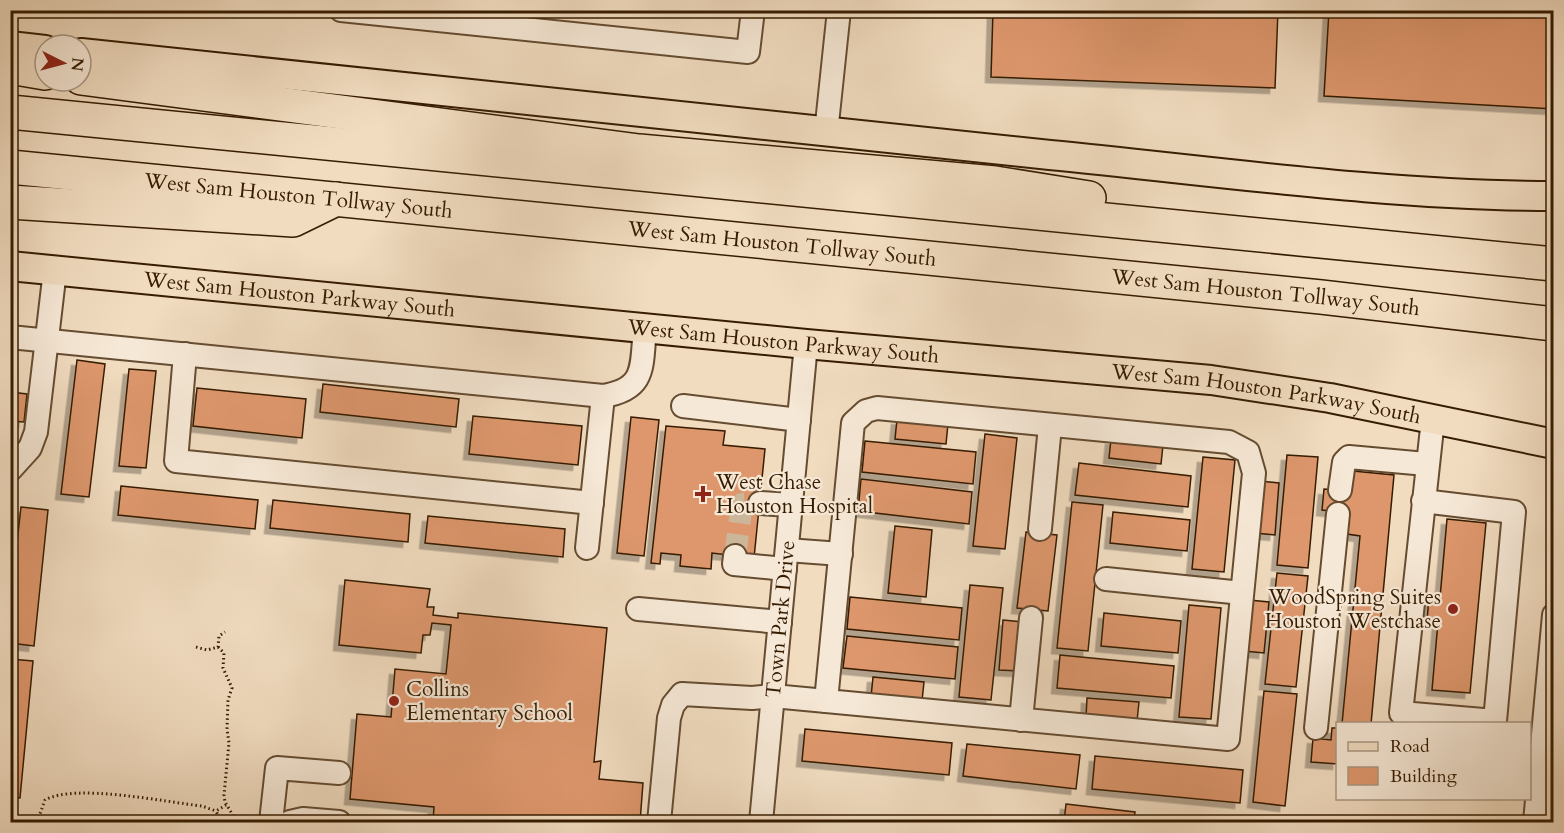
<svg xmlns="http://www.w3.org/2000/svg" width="1564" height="833" viewBox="0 0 1564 833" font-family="Cardo,serif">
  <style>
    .building { fill: #de976d; stroke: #361c01; stroke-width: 1.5; filter: url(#shadow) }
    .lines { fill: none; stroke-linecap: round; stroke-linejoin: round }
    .minor-tunnel { stroke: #ccb69a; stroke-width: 22; stroke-dasharray: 22 11; stroke-linecap: butt }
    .minor-casing { stroke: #654c31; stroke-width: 26 }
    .major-casing { stroke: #361c01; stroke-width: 32 }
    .highway-casing { stroke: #361c01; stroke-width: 36 }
    .path { stroke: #361c01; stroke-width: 3; stroke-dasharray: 1.5 3; stroke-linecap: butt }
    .minor { stroke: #f6e8d6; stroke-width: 22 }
    .major { stroke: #f1dcc0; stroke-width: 28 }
    .highway { stroke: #f1dcc0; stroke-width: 33 }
    .poi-dot { fill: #8f2418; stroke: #f6e8d6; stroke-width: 2 }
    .labels { text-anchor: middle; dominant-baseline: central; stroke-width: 4.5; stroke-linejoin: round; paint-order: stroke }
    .street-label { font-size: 21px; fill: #361c01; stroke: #f6e8d6 }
    .poi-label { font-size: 21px; fill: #361c01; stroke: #f6e8d6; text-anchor: start }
  </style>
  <defs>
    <filter id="shadow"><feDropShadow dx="-5.5" dy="5.5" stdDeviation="0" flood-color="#0004"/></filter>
  </defs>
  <rect width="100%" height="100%" fill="#f1dcc0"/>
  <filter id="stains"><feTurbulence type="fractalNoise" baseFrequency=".00333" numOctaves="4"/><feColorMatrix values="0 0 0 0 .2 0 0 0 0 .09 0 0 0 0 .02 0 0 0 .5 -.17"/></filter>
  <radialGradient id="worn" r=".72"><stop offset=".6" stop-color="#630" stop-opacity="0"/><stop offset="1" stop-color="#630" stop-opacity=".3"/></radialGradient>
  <!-- building -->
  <g class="building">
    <polygon points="993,10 1278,10 1275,88 991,77"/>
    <polygon points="1329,10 1554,10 1554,109 1324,96"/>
    <polygon points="10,350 16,351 14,379 10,379"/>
    <polygon points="77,360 105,364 89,497 61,494"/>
    <polygon points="129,369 156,371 146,468 119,466"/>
    <polygon points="323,384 459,399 456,427 320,412"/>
    <polygon points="197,388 306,399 302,438 193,426"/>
    <polygon points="10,392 27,394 24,422 10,421"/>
    <polygon points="473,416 582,426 578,465 469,454"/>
    <polygon points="631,417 659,420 644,556 617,553"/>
    <polygon points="897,419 948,424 946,444 895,439"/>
    <polygon points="666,426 725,431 723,445 765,449 754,558 712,553 711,569 680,566 681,555 661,553 660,564 651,563"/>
    <polygon points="985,434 1017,438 1005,549 973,546"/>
    <polygon points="1111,439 1163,445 1161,464 1109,458"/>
    <polygon points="865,441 976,452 973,484 862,472"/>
    <polygon points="1287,455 1318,457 1308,568 1277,565"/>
    <polygon points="1203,457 1235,460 1224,572 1192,569"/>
    <polygon points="1079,463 1191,476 1188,507 1075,495"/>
    <polygon points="1353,471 1394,475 1371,724 1342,724 1360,536 1347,534 1349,513 1322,510 1324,489 1351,491"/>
    <polygon points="861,479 972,492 969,524 858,511"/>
    <polygon points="1260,481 1279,483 1275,535 1255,533"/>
    <polygon points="121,486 258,500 255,529 118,515"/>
    <polygon points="273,500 410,514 408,542 270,528"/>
    <polygon points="1072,502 1103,505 1088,651 1057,648"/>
    <polygon points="21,507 48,510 34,646 10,643 10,605"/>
    <polygon points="1113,512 1190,520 1187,551 1110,543"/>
    <polygon points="428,516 565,529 563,557 425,543"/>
    <polygon points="1447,519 1486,523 1470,693 1432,690 1438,622 1427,621 1429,597 1440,598"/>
    <polygon points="895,526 932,530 926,597 888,593"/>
    <polygon points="1026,532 1057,535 1048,611 1017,608"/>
    <polygon points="1277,573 1308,576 1296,687 1265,684"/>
    <polygon points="345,580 430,589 427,607 434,607 433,615 458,618 458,613 607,628 594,762 601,761 599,779 643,783 640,822 433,822 434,807 350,799 357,714 391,717 395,669 446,674 451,625 432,623 430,635 423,635 421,653 339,645"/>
    <polygon points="970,585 1003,588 991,700 959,697"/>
    <polygon points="850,597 962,608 959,640 847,629"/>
    <polygon points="1249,600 1269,602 1264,653 1244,651"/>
    <polygon points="1189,605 1221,608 1211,719 1179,717"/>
    <polygon points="1104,613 1181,621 1178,653 1101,646"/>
    <polygon points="1003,620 1023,622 1019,671 999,670"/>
    <polygon points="847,636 958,647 955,679 843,668"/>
    <polygon points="1060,655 1174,666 1171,698 1057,688"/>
    <polygon points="10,659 33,661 20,798 10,797"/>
    <polygon points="873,677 924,682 922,701 871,697"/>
    <polygon points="1264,691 1297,694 1285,806 1253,802"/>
    <polygon points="1087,698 1139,702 1137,721 1086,717"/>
    <polygon points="1332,728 1338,728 1338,764 1311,762 1313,738 1331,740"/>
    <polygon points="805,729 952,743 949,775 802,761"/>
    <polygon points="967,744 1080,755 1076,789 963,776"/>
    <polygon points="1095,756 1243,770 1240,803 1092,789"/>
    <polygon points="1066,804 1135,812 1134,822 1064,822"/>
  </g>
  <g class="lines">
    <!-- minor-tunnel -->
    <polyline class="minor-tunnel" points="735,556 742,504 760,503"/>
    <!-- minor casing -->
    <g class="minor-casing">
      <g id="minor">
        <polyline points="341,10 748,52 753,10"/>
        <polyline points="826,133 839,10"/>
        <path d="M10,337L603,396C647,389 641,366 645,328"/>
        <polyline points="185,354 176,461 592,503"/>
        <polyline points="683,406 799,420"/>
        <polygon points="877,408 1229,442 1248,452 1254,473 1228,739 826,701 853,423 866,411"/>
        <polyline points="10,470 30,448 36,432 55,270"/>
        <polyline points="1340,490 1344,462 1349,457 1426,464"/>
        <polyline points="1423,501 1514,512 1495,721 1401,713 1433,419"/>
        <polyline points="760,503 791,505"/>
        <polyline points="1040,529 1050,426"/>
        <polyline points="587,548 603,396"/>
        <polyline points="787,550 841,554"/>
        <polyline points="735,556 734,564 785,569"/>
        <polyline points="1106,579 1242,593"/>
        <polyline points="638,609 780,622"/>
        <polyline points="1021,720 1031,618"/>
        <polyline points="1316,728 1338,514"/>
        <polyline points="271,822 277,768 339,773"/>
        <polyline points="290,822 303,819 339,822"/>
        <polyline points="659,822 669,718 673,705 682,694 752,698 773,696 826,701"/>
        <path id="s1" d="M761,822L806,344"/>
        <polyline points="1535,822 1554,615"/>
      </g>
    </g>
    <!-- major casing -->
    <g class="major-casing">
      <g id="major">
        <polyline points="10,46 45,50"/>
        <path d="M81,53C404,85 727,123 1050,155C1215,171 1387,196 1554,196"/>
        <path id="s2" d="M10,266L806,344L1211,380L1330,398L1554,444"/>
      </g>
    </g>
    <!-- highway casing -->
    <g class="highway-casing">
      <g id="highway">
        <polyline points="10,67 45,73"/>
        <polyline points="81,78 639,151 995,183 1089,198"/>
        <polyline points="10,112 1554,264"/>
        <path id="s3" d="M10,167L1321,297L1554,324"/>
        <polyline points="10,202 293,220 336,199"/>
      </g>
    </g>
    <!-- path -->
    <g class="path">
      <polyline points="196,647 207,650 218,647 219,636 225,632"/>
      <polyline points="218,647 224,653 223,668 232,688 228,700 227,729 229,743 224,795 225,802 237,822"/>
      <path d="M37,822L45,800C75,783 165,802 202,806L216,811"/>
      <polyline points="221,822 216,811 226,805"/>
    </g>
    <!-- minor -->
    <use href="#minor" class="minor"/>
    <!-- major -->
    <use href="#major" class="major"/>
    <!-- highway -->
    <use href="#highway" class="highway"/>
  </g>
  <!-- markers -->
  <g class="poi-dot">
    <path d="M700 485h6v6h6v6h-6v6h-6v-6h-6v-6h6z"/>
    <circle cx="1453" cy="609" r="6"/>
    <circle cx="394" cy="701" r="6"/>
  </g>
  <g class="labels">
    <!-- street labels -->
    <g class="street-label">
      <text stroke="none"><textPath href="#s3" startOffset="290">West Sam Houston Tollway South</textPath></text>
      <text stroke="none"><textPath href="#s3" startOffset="776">West Sam Houston Tollway South</textPath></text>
      <text stroke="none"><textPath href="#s3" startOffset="1262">West Sam Houston Tollway South</textPath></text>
      <text stroke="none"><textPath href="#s2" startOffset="291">West Sam Houston Parkway South</textPath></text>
      <text stroke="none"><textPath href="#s2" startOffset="777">West Sam Houston Parkway South</textPath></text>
      <text stroke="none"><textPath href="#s2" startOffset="1263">West Sam Houston Parkway South</textPath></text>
      <text stroke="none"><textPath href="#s1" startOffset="204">Town Park Drive</textPath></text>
    </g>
    <!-- poi labels -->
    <g class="poi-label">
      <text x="716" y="482">West Chase<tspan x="716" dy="24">Houston Hospital</tspan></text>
      <text x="1441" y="597" text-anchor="end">WoodSpring Suites<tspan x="1441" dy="24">Houston Westchase</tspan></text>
      <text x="406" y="689">Collins<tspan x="406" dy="24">Elementary School</tspan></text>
    </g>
  </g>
  <!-- margin -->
  <rect width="1564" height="833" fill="none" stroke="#f1dcc0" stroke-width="36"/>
  <rect x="12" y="12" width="1540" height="809" fill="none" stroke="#361c01" stroke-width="3"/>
  <rect x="18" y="18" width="1528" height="797" fill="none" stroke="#361c01" stroke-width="1.5"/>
  <!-- legend -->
  <rect x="1336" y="722" width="195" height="78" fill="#f6e8d6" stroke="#a99681" stroke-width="1.5"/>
  <rect x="1348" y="742" width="30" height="9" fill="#f1dcc0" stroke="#a99681" stroke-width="1.5"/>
  <text x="1390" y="752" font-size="18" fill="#361c01">Road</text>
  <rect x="1348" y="767" width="30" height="18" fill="#de976d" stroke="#a99681" stroke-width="1.5"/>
  <text x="1390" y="782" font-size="18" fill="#361c01">Building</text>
  <!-- north arrow -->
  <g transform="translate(63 63) rotate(96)"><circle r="28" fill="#f6e8d6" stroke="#a99681" stroke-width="1.5"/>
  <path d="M0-4.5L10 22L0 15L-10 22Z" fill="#8f2418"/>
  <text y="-9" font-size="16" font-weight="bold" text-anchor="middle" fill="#361c01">N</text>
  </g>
  <rect width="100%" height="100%" filter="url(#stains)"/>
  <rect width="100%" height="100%" fill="url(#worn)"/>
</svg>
